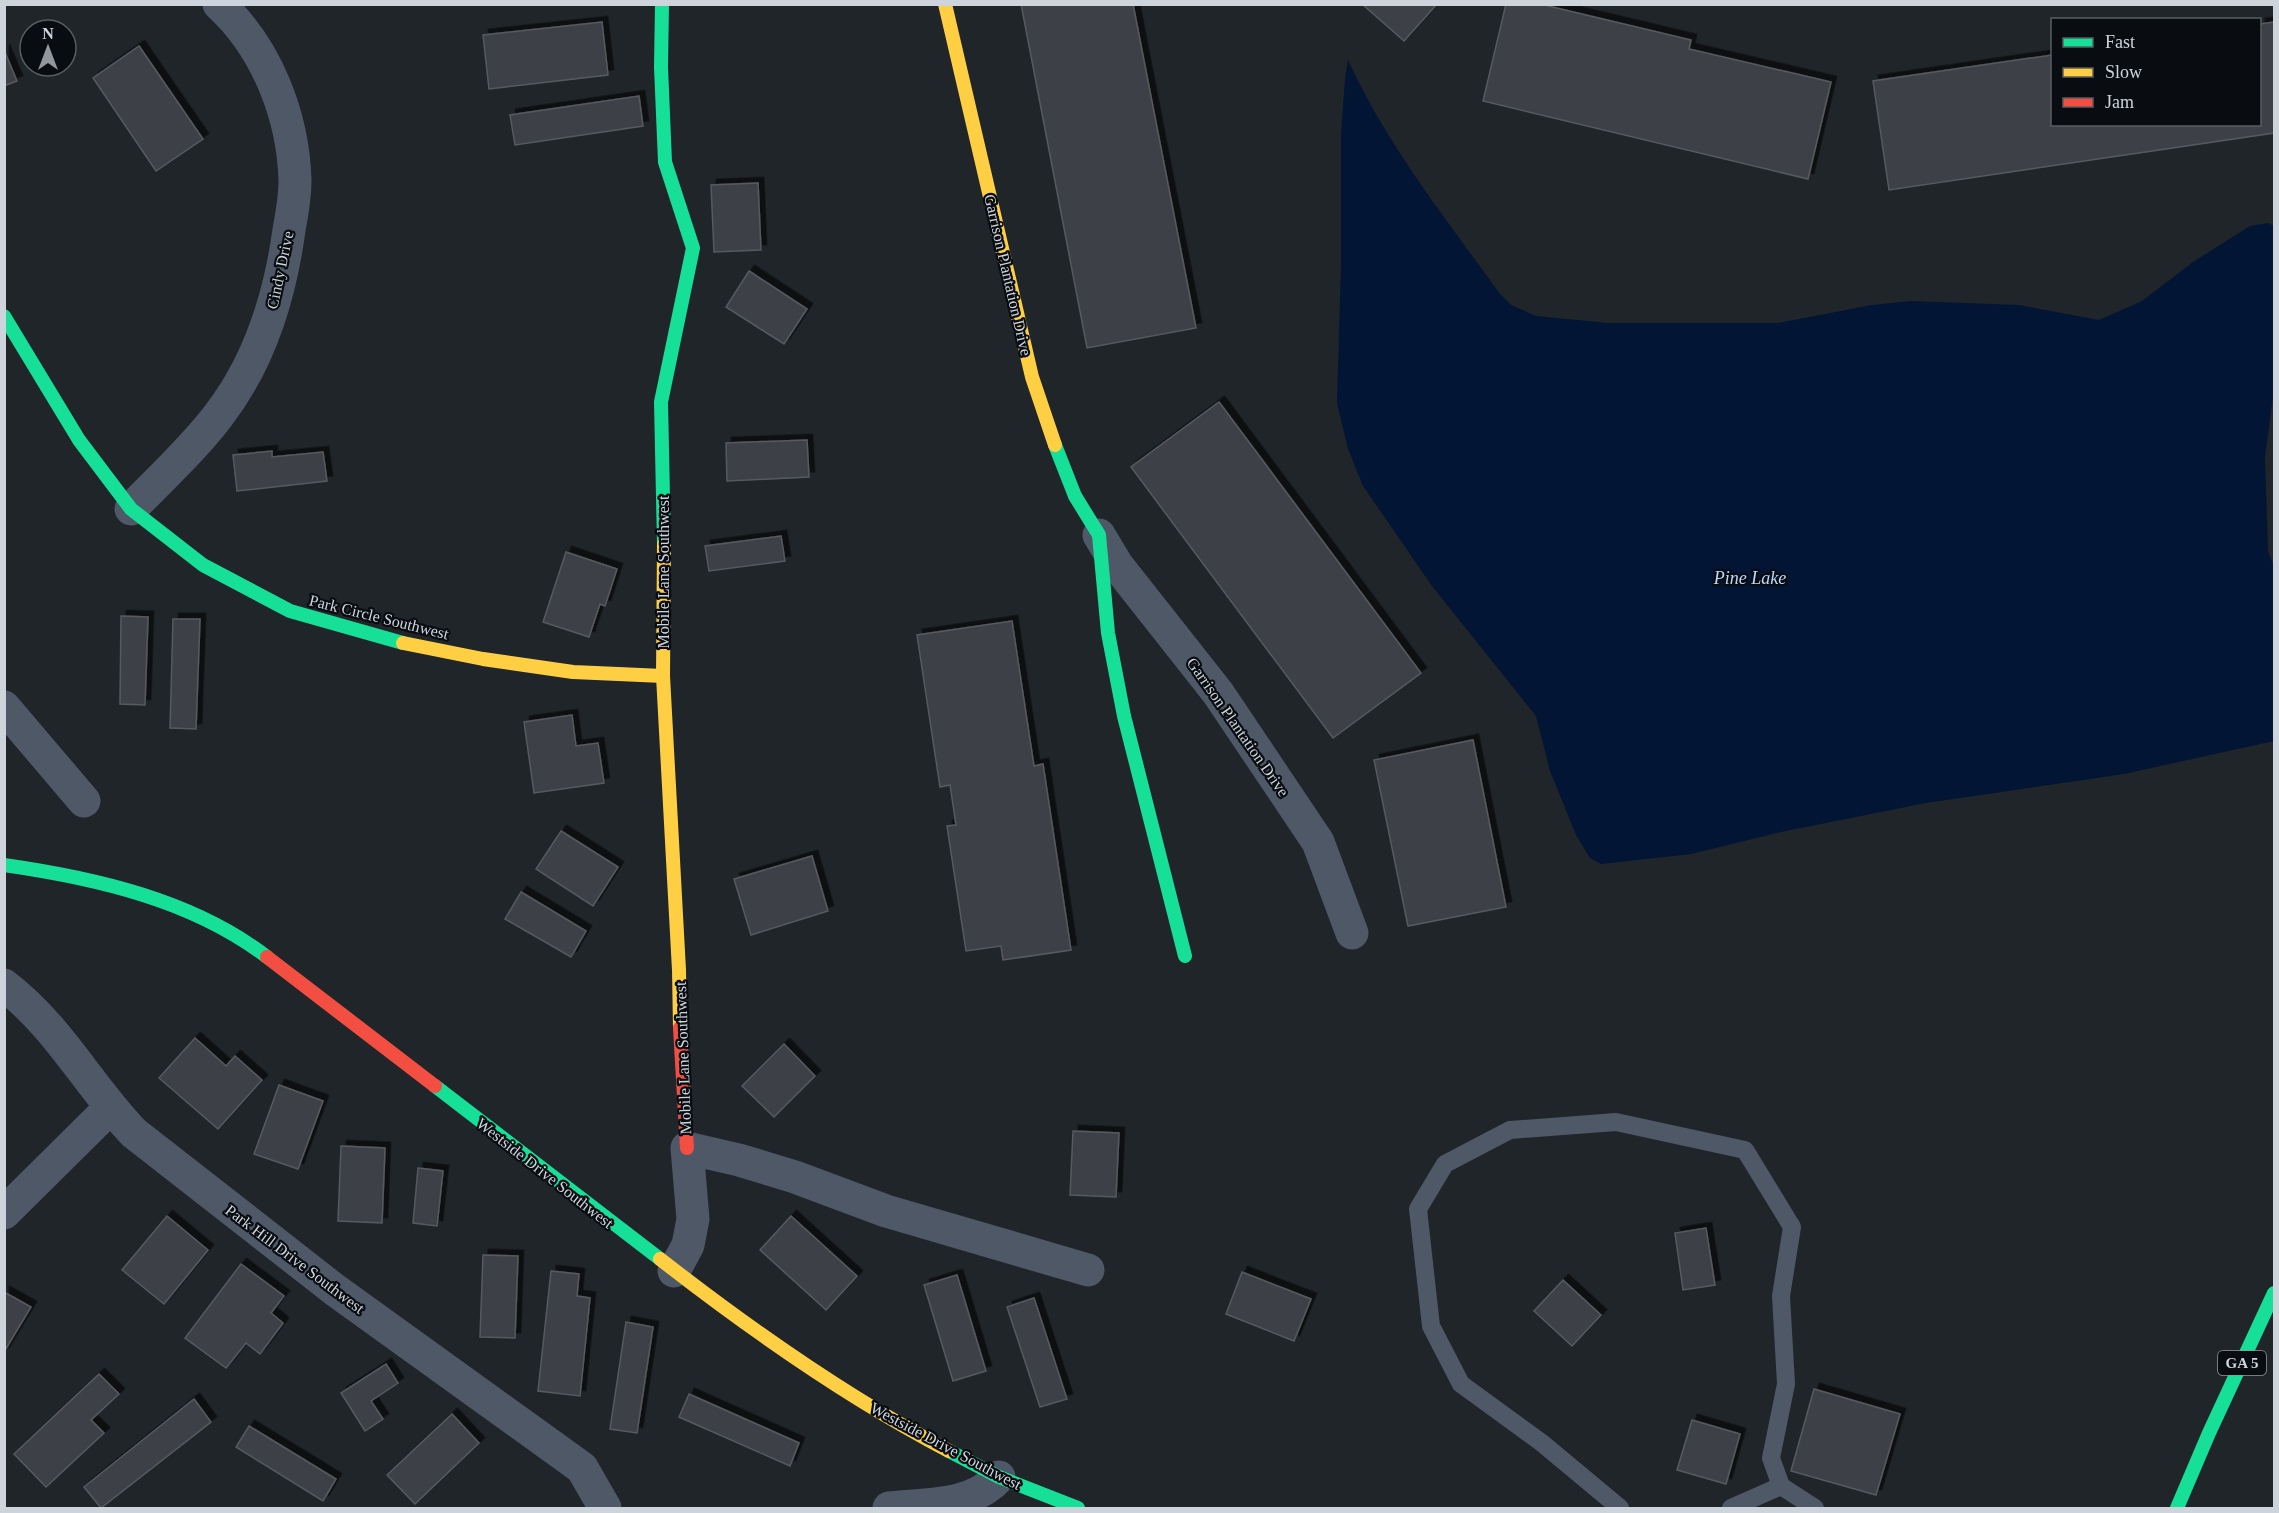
<svg xmlns="http://www.w3.org/2000/svg" width="2279" height="1513" viewBox="0 0 2279 1513" font-family="Georgia,serif">
  <style>
    .water { fill: #031534 }
    .building { fill: #3d4146; stroke: #565a5f; stroke-width: 1.5; filter: url(#shadow) }
    .lines { fill: none; stroke-linecap: round; stroke-linejoin: round }
    .lane { stroke: #4e5866; stroke-width: 18 }
    .street { stroke: #4e5866; stroke-width: 33 }
    .fast { stroke: #16e098; stroke-width: 14 }
    .slow { stroke: #ffcf43; stroke-width: 14 }
    .jam { stroke: #f24e42; stroke-width: 14 }
    .labels { text-anchor: middle; dominant-baseline: central; stroke-width: 4.5; stroke-linejoin: round; paint-order: stroke }
    .shield { fill: #090d12; stroke: #93989f; stroke-width: 1.5 }
    .shield-label { font-size: 15px; font-weight: bold; fill: #ced4db }
    .street-label { font-size: 16px; fill: #ced4db; stroke: #090d12 }
    .water-label { font-size: 18px; font-style: italic; fill: #bad7fd; stroke: #090d12 }
  </style>
  <defs>
    <filter id="shadow"><feDropShadow dx="5.5" dy="-5.5" stdDeviation="0" flood-color="#0009"/></filter>
  </defs>
  <rect width="100%" height="100%" fill="#20252a"/>
  <!-- water -->
  <path class="water" d="M1348,60C1387,145 1446,219 1500,294L1511,305L1536,316L1608,323H1778L1872,305L1911,301L2019,305L2099,320L2142,301L2193,262L2250,226L2268,223L2274,226V389L2265,457L2268,551L2274,567V741L2124,774L1926,803L1781,832L1691,854L1601,864L1590,858L1576,835L1550,771L1536,716L1432,586L1363,486L1348,449L1337,403L1341,265V135L1345,78Z"/>
  <!-- building -->
  <g class="building">
    <polygon points="1021,4 1133,4 1196,328 1087,348"/>
    <polygon points="1362,4 1437,4 1404,41"/>
    <polygon points="1506,4 1540,4 1691,40 1689,49 1831,82 1808,179 1483,101"/>
    <polygon points="602,22 608,75 489,89 483,35"/>
    <polygon points="2274,22 2274,133 1889,190 1873,81 2052,55 2052,124 2260,124 2260,24"/>
    <polygon points="139,46 203,139 156,171 93,78"/>
    <polygon points="4,50 17,81 4,86"/>
    <polygon points="639,96 643,126 515,145 510,115"/>
    <polygon points="758,183 761,250 714,252 711,185"/>
    <polygon points="749,271 807,309 784,344 726,307"/>
    <polygon points="1219,402 1421,673 1333,738 1131,467"/>
    <polygon points="807,440 809,477 727,481 726,443"/>
    <polygon points="272,451 272,457 323,452 327,481 237,491 233,455"/>
    <polygon points="781,536 785,561 709,571 705,546"/>
    <polygon points="566,552 617,569 605,606 600,604 589,637 543,622"/>
    <polygon points="121,616 148,617 145,705 120,704"/>
    <polygon points="173,619 200,619 196,729 170,728"/>
    <polygon points="1012,621 1034,766 1043,764 1071,950 1003,960 1001,946 966,951 947,826 956,825 950,785 940,787 917,635"/>
    <polygon points="572,715 576,746 598,743 604,783 534,793 524,722"/>
    <polygon points="1473,740 1506,907 1408,926 1374,760"/>
    <polygon points="561,831 618,867 593,906 536,869"/>
    <polygon points="812,856 828,911 751,935 734,879"/>
    <polygon points="521,892 586,931 571,957 505,919"/>
    <polygon points="195,1038 226,1066 235,1056 262,1080 218,1129 159,1078"/>
    <polygon points="784,1044 815,1076 774,1117 742,1086"/>
    <polygon points="279,1085 323,1101 298,1169 254,1154"/>
    <polygon points="1073,1131 1119,1133 1116,1197 1070,1195"/>
    <polygon points="341,1146 385,1148 382,1223 338,1221"/>
    <polygon points="418,1168 443,1171 437,1226 413,1223"/>
    <polygon points="167,1216 208,1250 164,1304 122,1270"/>
    <polygon points="791,1216 857,1276 826,1310 760,1250"/>
    <polygon points="1706,1228 1715,1285 1683,1290 1675,1233"/>
    <polygon points="483,1255 518,1256 515,1338 480,1337"/>
    <polygon points="241,1264 284,1296 271,1313 283,1323 260,1354 246,1343 226,1368 185,1338"/>
    <polygon points="551,1271 579,1274 577,1296 590,1298 580,1396 538,1391"/>
    <polygon points="1242,1272 1311,1299 1294,1341 1226,1314"/>
    <polygon points="957,1275 986,1371 953,1381 924,1285"/>
    <polygon points="1563,1280 1601,1315 1572,1346 1534,1311"/>
    <polygon points="4,1292 31,1307 4,1352"/>
    <polygon points="1034,1298 1067,1399 1040,1407 1007,1307"/>
    <polygon points="626,1322 653,1327 637,1433 610,1429"/>
    <polygon points="386,1364 398,1383 371,1401 383,1419 365,1431 341,1393"/>
    <polygon points="99,1374 119,1394 91,1420 104,1433 46,1487 14,1454"/>
    <polygon points="1814,1389 1900,1414 1876,1495 1791,1471"/>
    <polygon points="689,1394 799,1443 790,1466 679,1417"/>
    <polygon points="194,1399 211,1422 101,1508 84,1487"/>
    <polygon points="452,1414 479,1443 415,1504 387,1475"/>
    <polygon points="1692,1420 1740,1434 1726,1484 1677,1470"/>
    <polygon points="249,1426 336,1479 323,1501 236,1447"/>
  </g>
  <g class="lines">
    <!-- lane -->
    <g class="lane">
      <polyline points="1620,1508 1542,1443 1461,1384 1431,1326 1418,1209 1445,1164 1510,1130 1616,1122 1745,1150 1792,1227 1781,1296 1786,1384 1771,1458 1781,1486 1815,1508"/>
      <polyline points="1731,1508 1781,1486"/>
    </g>
    <!-- street -->
    <g class="street">
      <path d="M131,509C160,479 193,449 218,416C260,362 280,296 289,230C292,214 295,196 295,180C293,116 267,48 219,4"/>
      <polyline points="1099,535 1117,565 1218,693 1318,842 1352,933"/>
      <polyline points="4,707 84,801"/>
      <path d="M4,985C59,1027 87,1084 134,1133L335,1290L582,1468L605,1508"/>
      <polyline points="4,1213 110,1108"/>
      <polyline points="674,1271 688,1245 693,1219 687,1148 739,1160 795,1177 886,1211 1088,1270"/>
      <path d="M889,1508C926,1504 972,1507 999,1477"/>
    </g>
    <!-- fast -->
    <g class="fast">
      <polyline points="662,4 661,67 665,162 693,248 661,402 664,544"/>
      <polyline points="4,316 79,440 131,509 203,565 290,611 403,643"/>
      <polyline points="1055,445 1075,496 1099,535 1108,633 1124,716 1185,956"/>
      <path d="M4,865C95,878 193,900 267,957"/>
      <polyline points="435,1086 660,1259"/>
      <polyline points="949,1451 999,1477 1078,1508"/>
      <polyline points="2177,1508 2209,1433 2274,1293"/>
    </g>
    <!-- slow -->
    <g class="slow">
      <polyline points="945,4 1032,377 1055,445"/>
      <polyline points="664,544 663,676 679,970 680,1028"/>
      <polyline points="403,643 483,659 573,672 663,676"/>
      <path d="M660,1259C751,1330 846,1397 949,1451"/>
    </g>
    <!-- jam -->
    <g class="jam">
      <polyline points="267,957 435,1086"/>
      <polyline points="680,1028 687,1148"/>
    </g>
  </g>
  <g class="labels">
    <!-- shield labels -->
    <rect class="shield" x="2218" y="1351" width="48" height="24" rx="4.5"/>
    <g class="shield-label">
      <text x="2242" y="1363">GA 5</text>
    </g>
    <!-- street labels -->
    <g class="street-label">
      <text transform="translate(280 270) rotate(-78)">Cindy Drive</text>
      <text transform="translate(1008 275) rotate(77)">Garrison Plantation Drive</text>
      <text transform="translate(663 572) rotate(-90)">Mobile Lane Southwest</text>
      <text transform="translate(379 617) rotate(14)">Park Circle Southwest</text>
      <text transform="translate(1238 727) rotate(55)">Garrison Plantation Drive</text>
      <text transform="translate(683 1058) rotate(-92)">Mobile Lane Southwest</text>
      <text transform="translate(545 1173) rotate(38)">Westside Drive Southwest</text>
      <text transform="translate(295 1259) rotate(37)">Park Hill Drive Southwest</text>
      <text transform="translate(946 1446) rotate(28)">Westside Drive Southwest</text>
    </g>
    <!-- water labels -->
    <g class="water-label">
      <text x="1750" y="578">Pine Lake</text>
    </g>
  </g>
  <!-- border -->
  <rect width="2279" height="1513" fill="none" stroke="#ced4db" stroke-width="12"/>
  <!-- legend -->
  <rect x="2051" y="18" width="210" height="108" fill="#090d12" stroke="#585d62" stroke-width="1.5"/>
  <rect x="2063" y="38" width="30" height="9" fill="#16e098" stroke="#585d62" stroke-width="1.5"/>
  <text x="2105" y="48" font-size="18" fill="#ced4db">Fast</text>
  <rect x="2063" y="68" width="30" height="9" fill="#ffcf43" stroke="#585d62" stroke-width="1.5"/>
  <text x="2105" y="78" font-size="18" fill="#ced4db">Slow</text>
  <rect x="2063" y="98" width="30" height="9" fill="#f24e42" stroke="#585d62" stroke-width="1.5"/>
  <text x="2105" y="108" font-size="18" fill="#ced4db">Jam</text>
  <!-- north arrow -->
  <g transform="translate(48 48)"><circle r="28" fill="#090d12" stroke="#585d62" stroke-width="1.5"/>
  <path d="M0-4.5L10 22L0 15L-10 22Z" fill="#91979d"/>
  <text y="-9" font-size="16" font-weight="bold" text-anchor="middle" fill="#ced4db">N</text>
  </g>
</svg>
